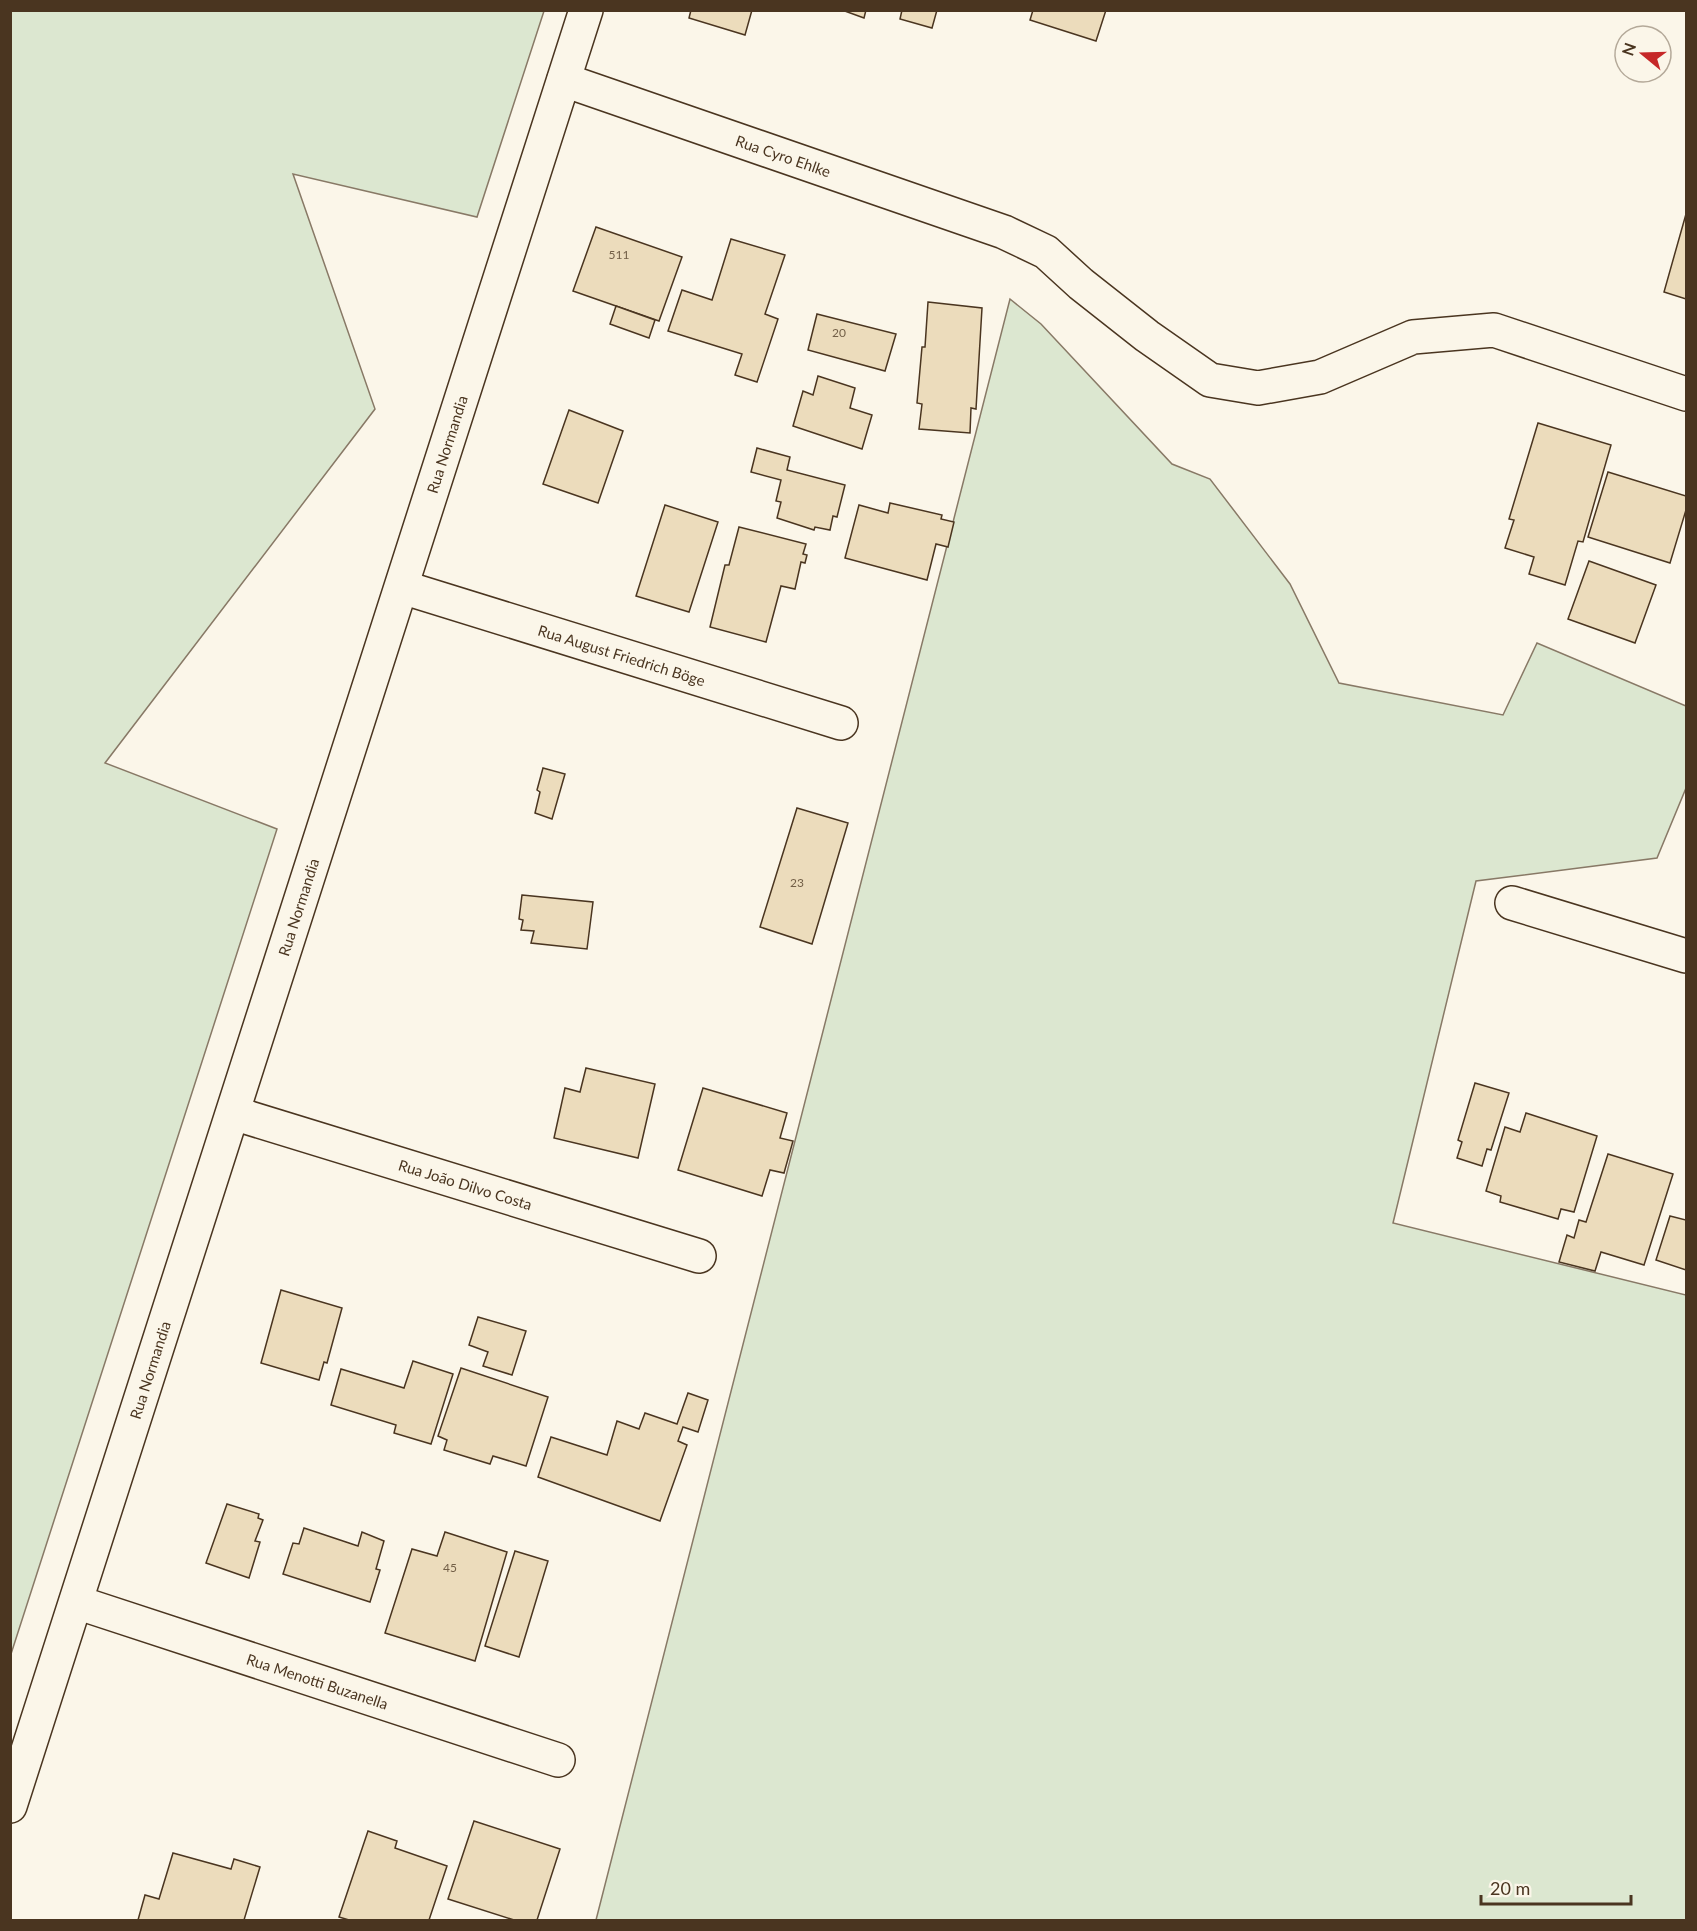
<svg xmlns="http://www.w3.org/2000/svg" width="1697" height="1931" viewBox="0 0 1697 1931" font-family="Lato,sans-serif">
  <style>
    .green { fill: #dce7d0; stroke: #887966; stroke-width: 1.5 }
    .building { fill: #ecdcbc; stroke: #4a3520; stroke-width: 1.5 }
    .lines { fill: none; stroke-linecap: round; stroke-linejoin: round }
    .minor-casing { stroke: #4a3520; stroke-width: 36 }
    .minor { stroke: #fbf6e9; stroke-width: 33 }
    .labels { text-anchor: middle; dominant-baseline: central; stroke-width: 4.5; stroke-linejoin: round; paint-order: stroke }
    .number-label { font-size: 12px; fill: #725f47 }
    .street-label { font-size: 15px; fill: #4a3520; stroke: #fbf6e9 }
  </style>
  <rect width="100%" height="100%" fill="#fbf6e9"/>
  <!-- green -->
  <g class="green">
    <polygon points="11,10 544,11 477,217 293,174 375,409 105,763 277,829 11,1654"/>
    <polygon points="1010,299 1041,324 1172,464 1210,479 1290,584 1339,683 1503,715 1537,643 1686,706 1686,788 1657,858 1476,881 1393,1223 1686,1295 1686,1920 596,1920"/>
  </g>
  <!-- building -->
  <g class="building">
    <polygon points="691,10 752,10 745,35 689,18"/>
    <polygon points="842,10 866,10 864,18"/>
    <polygon points="902,10 937,10 932,28 900,19"/>
    <polygon points="1033,10 1106,10 1096,41 1030,20"/>
    <polygon points="1686,214 1686,299 1664,292"/>
    <polygon points="596,227 682,257 659,321 573,291"/>
    <polygon points="731,239 785,255 765,314 778,319 757,382 735,375 742,354 668,331 682,290 712,300"/>
    <polygon points="928,302 982,308 976,409 971,408 970,433 919,429 922,404 917,403 922,347 925,347"/>
    <polygon points="616,306 655,320 649,338 610,324"/>
    <polygon points="817,314 896,334 885,371 808,350"/>
    <polygon points="818,376 855,388 850,408 872,415 862,449 793,426 803,391 813,395"/>
    <polygon points="569,410 623,431 598,503 543,484"/>
    <polygon points="1538,423 1611,445 1583,542 1578,541 1565,585 1529,574 1534,557 1505,548 1514,520 1509,519"/>
    <polygon points="757,448 790,457 787,470 845,485 837,517 833,516 830,530 815,527 814,530 777,518 781,502 776,501 781,480 751,472"/>
    <polygon points="1608,472 1686,496 1686,510 1670,563 1588,537"/>
    <polygon points="890,503 942,515 941,519 954,522 948,547 936,544 927,580 845,558 859,505 888,513"/>
    <polygon points="665,505 718,522 689,612 636,596"/>
    <polygon points="739,527 806,544 803,554 807,555 805,563 801,562 795,589 781,586 766,642 710,627 725,565 729,565"/>
    <polygon points="1589,561 1656,585 1635,643 1568,619"/>
    <polygon points="543,768 565,774 552,819 535,813 540,792 537,790"/>
    <polygon points="797,808 848,823 812,944 760,927"/>
    <polygon points="522,895 593,902 587,949 531,943 534,931 521,930 523,920 519,919"/>
    <polygon points="586,1068 655,1084 638,1158 554,1138 565,1088 580,1092"/>
    <polygon points="1475,1083 1509,1093 1491,1150 1487,1149 1482,1166 1457,1158 1462,1142 1458,1140"/>
    <polygon points="703,1088 787,1113 780,1138 793,1141 784,1173 770,1170 762,1196 678,1170"/>
    <polygon points="1526,1113 1597,1136 1574,1212 1561,1209 1558,1219 1500,1202 1501,1196 1486,1191 1505,1127 1520,1132"/>
    <polygon points="1608,1154 1673,1174 1644,1265 1601,1252 1595,1271 1559,1262 1567,1235 1574,1238 1579,1220 1586,1222"/>
    <polygon points="1670,1216 1686,1220 1686,1270 1656,1260"/>
    <polygon points="281,1290 342,1308 327,1363 324,1362 319,1380 261,1363"/>
    <polygon points="478,1317 526,1331 512,1375 483,1366 488,1352 469,1345"/>
    <polygon points="413,1361 453,1374 431,1444 394,1433 396,1425 331,1405 341,1369 404,1388"/>
    <polygon points="461,1368 548,1397 526,1466 493,1456 490,1464 444,1450 447,1440 438,1436"/>
    <polygon points="688,1393 708,1400 698,1432 683,1427 678,1441 687,1445 660,1521 538,1477 551,1437 607,1455 617,1421 639,1429 645,1413 677,1424"/>
    <polygon points="227,1504 259,1514 258,1518 263,1520 255,1541 260,1542 249,1578 206,1563"/>
    <polygon points="304,1528 358,1546 362,1532 384,1541 376,1569 380,1570 370,1602 283,1574 293,1543 299,1544"/>
    <polygon points="445,1532 507,1552 475,1661 385,1633 412,1549 437,1556"/>
    <polygon points="515,1551 548,1561 519,1657 485,1646"/>
    <polygon points="474,1821 560,1849 537,1920 514,1920 448,1899"/>
    <polygon points="368,1831 397,1841 395,1848 447,1866 429,1920 349,1920 339,1917"/>
    <polygon points="173,1853 231,1869 234,1859 260,1867 244,1920 138,1920 145,1895 159,1899"/>
  </g>
  <g class="lines">
    <!-- minor casing -->
    <g class="minor-casing">
      <g id="minor">
        <path id="s1" d="M564,80L1004,232L1046,252L1081,284L1147,336L1210,380L1258,388L1320,377L1413,337L1494,330L1686,394"/>
        <path id="s2" d="M402,587L841,723"/>
        <polyline points="1512,903 1686,956"/>
        <path id="s3" d="M233,1113L699,1256"/>
        <path id="s4" d="M76,1602L558,1760"/>
        <path id="s5" d="M10,1806L586,10"/>
      </g>
    </g>
    <!-- minor -->
    <use href="#minor" class="minor"/>
  </g>
  <g class="labels">
    <!-- number labels -->
    <g class="number-label">
      <text x="619" y="254">511</text>
      <text x="839" y="332">20</text>
      <text x="797" y="882">23</text>
      <text x="450" y="1567">45</text>
    </g>
    <!-- street labels -->
    <g class="street-label">
      <text stroke="none"><textPath href="#s1" startOffset="232">Rua Cyro Ehlke</textPath></text>
      <text stroke="none"><textPath href="#s5" startOffset="1430">Rua Normandia</textPath></text>
      <text stroke="none"><textPath href="#s2" startOffset="230">Rua August Friedrich Böge</textPath></text>
      <text stroke="none"><textPath href="#s5" startOffset="944">Rua Normandia</textPath></text>
      <text stroke="none"><textPath href="#s3" startOffset="243">Rua João Dilvo Costa</textPath></text>
      <text stroke="none"><textPath href="#s5" startOffset="458">Rua Normandia</textPath></text>
      <text stroke="none"><textPath href="#s4" startOffset="254">Rua Menotti Buzanella</textPath></text>
    </g>
  </g>
  <!-- border -->
  <rect width="1697" height="1931" fill="none" stroke="#4a3520" stroke-width="24"/>
  <!-- north arrow -->
  <g transform="translate(1643 54) rotate(289)"><circle r="28" fill="#fbf6e9" stroke="#b4a999" stroke-width="1.5"/>
  <path d="M0-4.5L10 22L0 15L-10 22Z" fill="#c62828"/>
  <text y="-9" font-size="16" font-weight="bold" text-anchor="middle" fill="#4a3520">N</text>
  </g>
  <!-- scale -->
  <path d="M1481 1895v9h150v-9" fill="none" stroke="#4a3520" stroke-width="3"/>
  <text x="1490" y="1895" font-size="18" fill="#4a3520" stroke="#fbf6e9" stroke-width="4.5" paint-order="stroke">20 m</text>
</svg>
